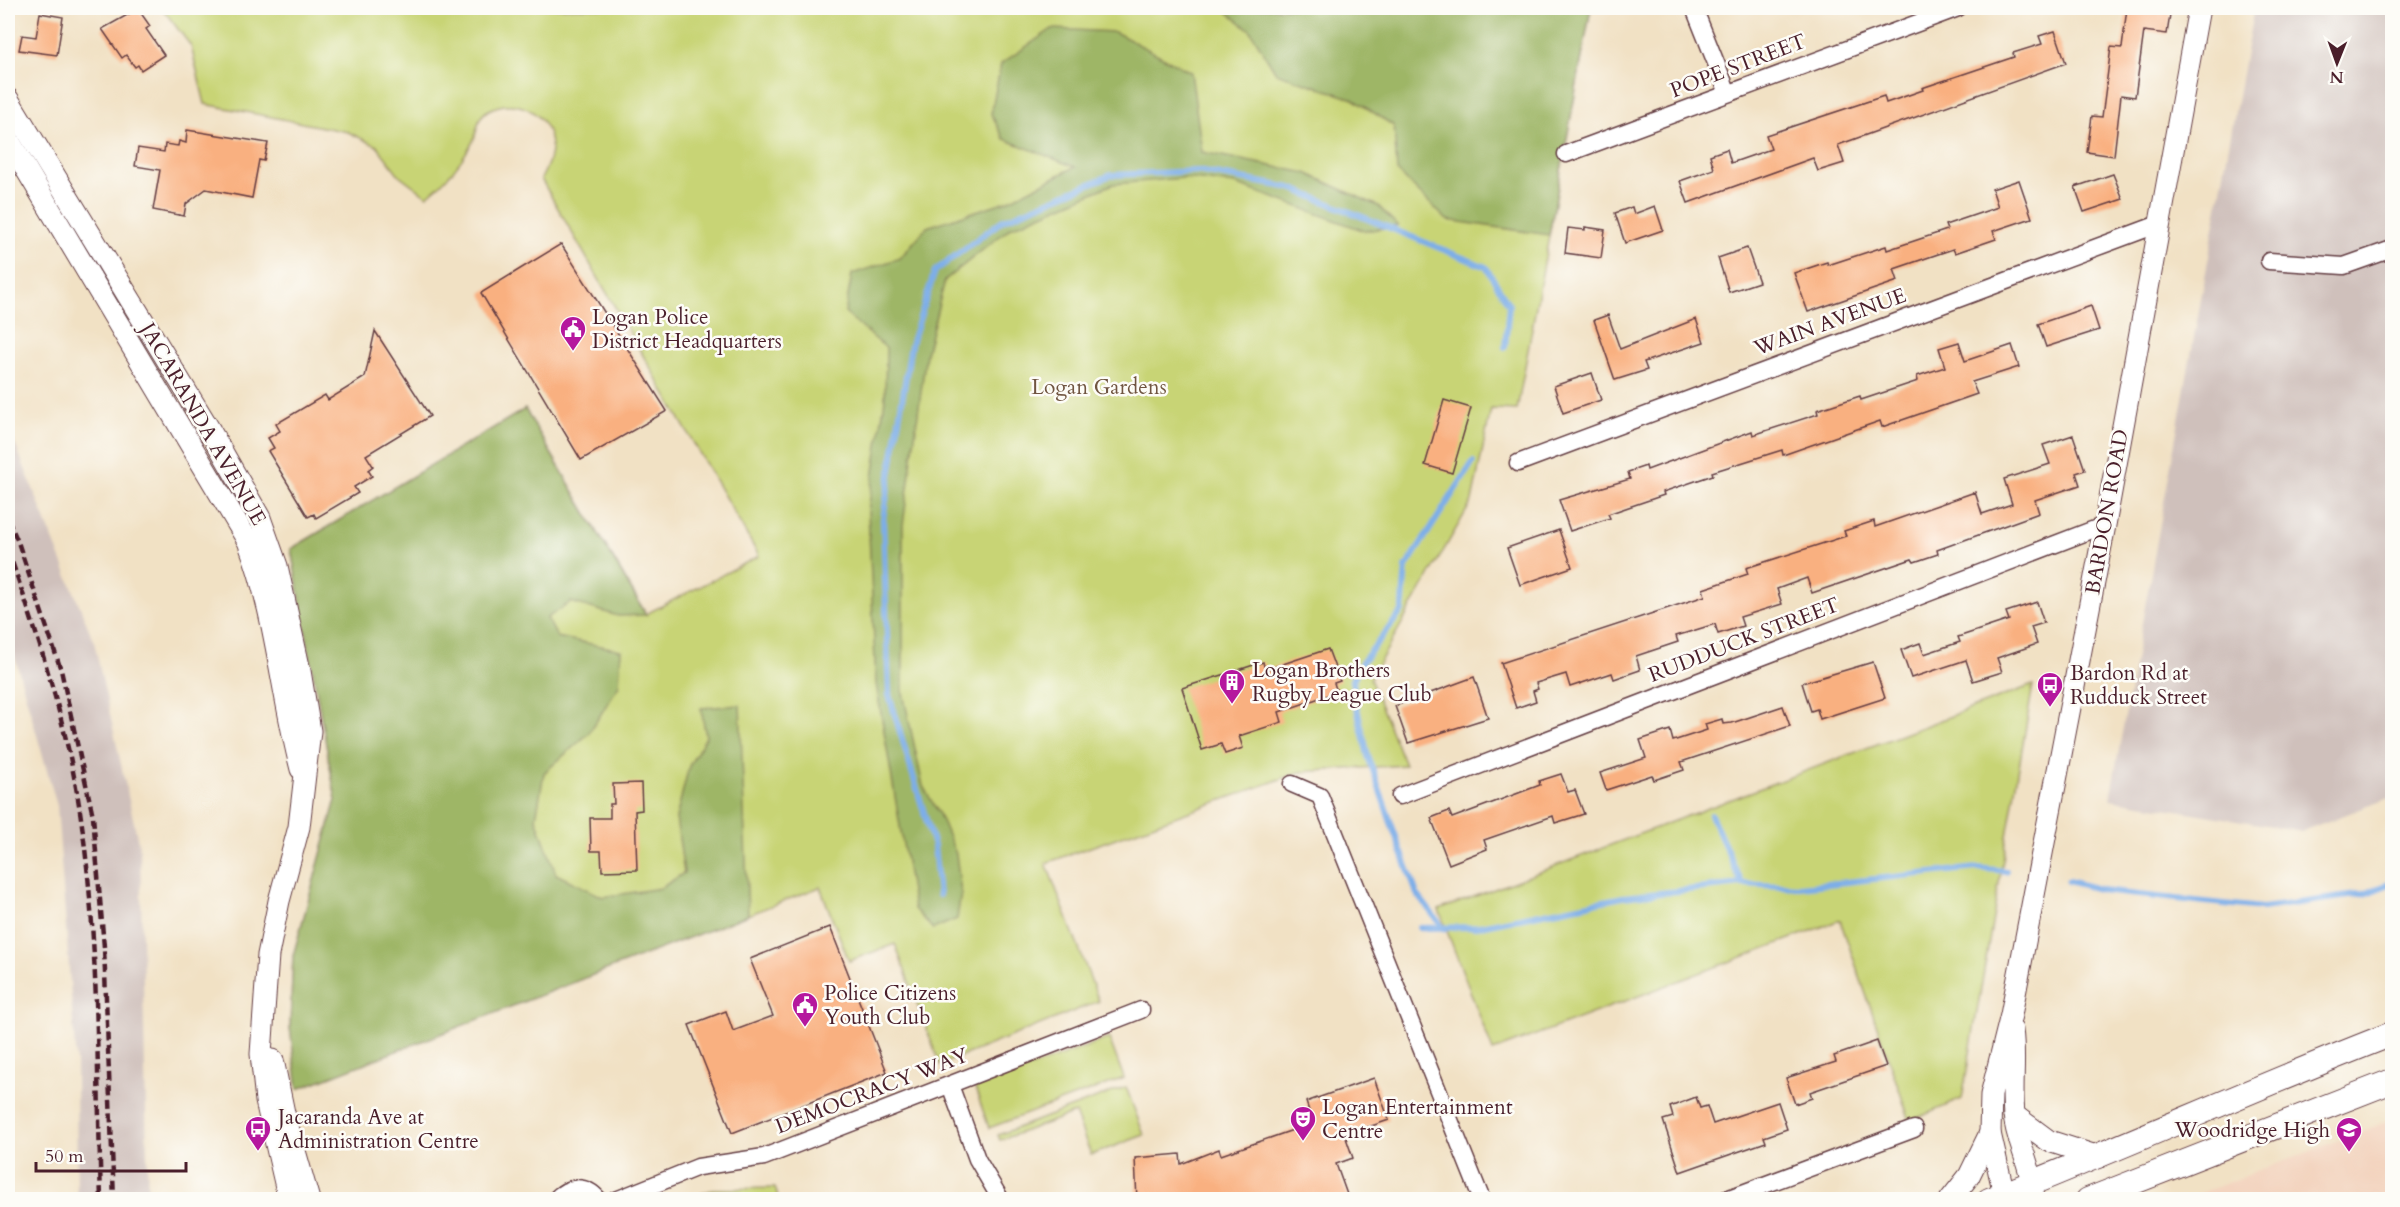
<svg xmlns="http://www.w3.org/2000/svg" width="2400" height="1207" viewBox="0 0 2400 1207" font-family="Cardo,serif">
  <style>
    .built { fill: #f3d4bf }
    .industrial { fill: #cfc0bb }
    .green { fill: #c8d475; stroke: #897a50; stroke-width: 1.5 }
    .forest { fill: #9eb666; stroke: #746a48; stroke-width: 1.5 }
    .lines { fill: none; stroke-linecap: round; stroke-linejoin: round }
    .stream { stroke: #7daee8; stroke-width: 6 }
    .building { fill: #f9b080 }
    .minor-casing { stroke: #633c42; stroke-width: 19 }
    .tertiary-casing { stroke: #633c42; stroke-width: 23 }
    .secondary-casing { stroke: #633c42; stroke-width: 26 }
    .minor { stroke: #fff; stroke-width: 16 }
    .tertiary { stroke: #fff; stroke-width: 21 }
    .secondary { stroke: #fff; stroke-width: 24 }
    .rail { stroke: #4a1f2b; stroke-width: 4.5; stroke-dasharray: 9 4.5; stroke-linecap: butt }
    .labels { text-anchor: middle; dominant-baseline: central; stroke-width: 5; stroke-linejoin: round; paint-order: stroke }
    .street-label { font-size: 21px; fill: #4a1f2b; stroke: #fdfcf7 }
    .poi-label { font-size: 21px; fill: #4a1f2b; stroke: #fdfcf7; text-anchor: start }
    .park-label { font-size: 21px; fill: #705541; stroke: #fdfcf7 }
  </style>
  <rect width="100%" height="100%" fill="#fdfcf7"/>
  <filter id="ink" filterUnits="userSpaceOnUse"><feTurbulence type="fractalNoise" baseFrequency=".0167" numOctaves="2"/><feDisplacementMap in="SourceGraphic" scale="12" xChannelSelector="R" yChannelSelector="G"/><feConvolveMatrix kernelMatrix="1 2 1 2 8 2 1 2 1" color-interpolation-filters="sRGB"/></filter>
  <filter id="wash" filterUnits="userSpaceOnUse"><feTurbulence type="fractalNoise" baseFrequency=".008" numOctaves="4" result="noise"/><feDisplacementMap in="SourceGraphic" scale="24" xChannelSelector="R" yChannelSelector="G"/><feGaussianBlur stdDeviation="1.35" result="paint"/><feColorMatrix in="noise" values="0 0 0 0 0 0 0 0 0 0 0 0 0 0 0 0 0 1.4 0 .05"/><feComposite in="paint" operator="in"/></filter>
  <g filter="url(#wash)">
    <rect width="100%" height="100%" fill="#f1e1c4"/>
    <!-- built -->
    <polygon class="built" points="2392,1120 2392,1199 2185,1199 2219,1186"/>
    <!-- industrial -->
    <g class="industrial">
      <polygon points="2254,8 2392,8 2392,797 2302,831 2110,799"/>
      <polygon points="8,426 94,642 140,850 148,1199 77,1199 76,1063 57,806 8,633"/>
    </g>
    <!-- green -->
    <g class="green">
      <path d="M162,8H1591L1517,410L1491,409L1472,501L1370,679L1405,765L1300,772L1046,863L1099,1001L940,1065L895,944L849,961L820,887L298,1089L290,1027L293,956L336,800L291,549L525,409L646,614L759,556L541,179C547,168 552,157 551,145C549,113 515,94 487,111C476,118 478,133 472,143C461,163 445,182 427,196L399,175L377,146L348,132L205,104L191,46Z"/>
      <polygon points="2033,685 1962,1099 1910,1121 1840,920 1493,1051 1439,910"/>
      <polygon points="1109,1038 1124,1078 989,1128 975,1088"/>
      <polygon points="1126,1087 1144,1135 1091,1155 1075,1113 1000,1140 998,1135"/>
      <polygon points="775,1188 779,1199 688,1199 714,1189"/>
    </g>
    <!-- forest -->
    <g class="forest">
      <polygon points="1222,8 1591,8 1549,235 1447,220 1397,171 1394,126 1353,99 1276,73 1250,30"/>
      <polygon points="1052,29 1115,32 1191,72 1202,152 1306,173 1378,206 1398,226 1365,231 1235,184 1183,178 1113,184 1010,228 945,280 926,354 903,525 903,693 923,786 939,814 956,854 961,893 957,919 933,929 914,909 876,684 868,511 885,399 886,348 845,313 852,274 900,258 927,227 1007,201 1075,167 1004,139 991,114 1001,64"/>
      <polygon points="525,409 646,615 618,616 571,602 547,618 557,637 621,650 619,685 589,733 544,773 536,818 556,874 603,897 661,888 684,873 676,818 689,766 706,737 701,708 740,705 748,915 298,1089 290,1027 293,956 336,800 291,549"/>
    </g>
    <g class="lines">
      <!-- stream -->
      <g class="stream">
        <polyline points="1711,815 1742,884"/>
        <polyline points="2068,881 2110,892 2262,908 2364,894 2392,883"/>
        <polyline points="939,895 934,846 889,695 883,519 911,345 935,271 1003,220 1111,175 1198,171 1291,188 1486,267 1509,305 1505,347"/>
        <polyline points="1420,928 1475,927 1623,897 1742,884 1800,887 1977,868 2006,871"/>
        <polyline points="1444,929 1417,894 1391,823 1368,756 1354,695 1353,680 1360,665 1402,611 1406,567 1473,462"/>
      </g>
    </g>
    <g id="blocks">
      <!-- building -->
      <g class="building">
        <polygon points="2127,8 2171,8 2167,34 2144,31 2135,97 2121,95 2114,156 2087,152 2092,116 2102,117 2111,47 2122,48"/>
        <polygon points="138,9 150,26 146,29 164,55 141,70 138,65 135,67 126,55 122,58 102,29"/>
        <polygon points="40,13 63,17 57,55 19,50 22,35 36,37"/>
        <polygon points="2055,31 2066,63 1838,145 1844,163 1818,171 1813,158 1688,203 1680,181 1714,169 1710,155 1727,149 1731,163 1771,149 1766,135 1884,96 1886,103 1923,90 1922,88 2014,57 2013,53 2042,44 2039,36"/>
        <polygon points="187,130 268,143 264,161 259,160 252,198 206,189 186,204 184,216 153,210 160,170 135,166 138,148 164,152 165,144 178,146 179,141 186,143"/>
        <polygon points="2113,174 2123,199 2084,212 2075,187"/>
        <polygon points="2019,180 2032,218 1993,231 1996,239 1955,253 1953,249 1894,269 1898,281 1808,312 1794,273 1827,262 1828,265 1886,246 1887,250 1947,230 1945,225 1998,207 1992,189"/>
        <polygon points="1655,206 1663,230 1625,243 1615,213 1632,207 1634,214"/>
        <polygon points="1585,227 1605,230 1601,258 1565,253 1568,228 1585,230"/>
        <polygon points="561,244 667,411 581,460 481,293"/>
        <polygon points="1747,248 1759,282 1729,292 1718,258"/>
        <polygon points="2091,306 2099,330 2046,347 2038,324"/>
        <polygon points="1608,315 1620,349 1696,319 1704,342 1644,362 1647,370 1615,380 1594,320"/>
        <polygon points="375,331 430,416 366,455 373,466 368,470 372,476 354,487 358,493 316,518 314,514 308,517 268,451 274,448 268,438 280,431 276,424 325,395 328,400 365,377"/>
        <polygon points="1959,342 1965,361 2012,345 2019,367 1972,382 1977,394 1882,427 1880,421 1783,455 1782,450 1712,472 1713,475 1663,492 1664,495 1608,514 1610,518 1570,531 1559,500 1630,479 1628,472 1646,466 1647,470 1752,431 1753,435 1818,414 1817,410 1860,396 1861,400 1918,381 1917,376 1945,367 1939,348"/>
        <polygon points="1592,373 1601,400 1563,413 1554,386"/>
        <polygon points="1444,400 1471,408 1452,473 1425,465"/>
        <polygon points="2073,435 2085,470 2076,473 2080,485 2035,500 2039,513 1937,550 1938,554 1914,562 1912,559 1812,593 1807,578 1777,589 1782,604 1740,617 1743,626 1718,634 1715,624 1676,636 1678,642 1636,656 1640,670 1614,679 1612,673 1570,687 1566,674 1536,683 1538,689 1533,691 1536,701 1516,708 1501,663 1705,596 1703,589 1748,574 1746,568 1846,536 1844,531 1874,521 1875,527 1975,492 1982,514 2012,504 2004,479 2050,464 2043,445"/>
        <polygon points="1559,530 1572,567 1520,585 1507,548"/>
        <polygon points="2037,602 2044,623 2031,627 2037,644 1997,658 2002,672 1973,681 1966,660 1911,678 1901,650 1920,643 1924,654 1960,642 1958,637 2009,620 2006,612"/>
        <polygon points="1328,649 1340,681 1334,683 1337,692 1279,712 1282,722 1239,736 1243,748 1225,754 1221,744 1202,750 1182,688 1263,662 1265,670"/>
        <polygon points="1873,662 1885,698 1820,719 1817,709 1811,711 1802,683"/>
        <polygon points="1474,677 1488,718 1408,743 1395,706"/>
        <polygon points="1783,706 1790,726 1681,762 1684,770 1654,780 1652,775 1606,790 1600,773 1646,758 1640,740 1670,730 1673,741 1707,730 1705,724 1722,719 1723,724 1732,723"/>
        <polygon points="1561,774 1568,792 1575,790 1584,814 1555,823 1553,816 1484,840 1487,849 1449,864 1431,818 1449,811 1452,818 1540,785 1539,781"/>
        <polygon points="641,783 642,810 635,811 637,870 602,871 601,851 591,851 590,818 610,818 610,804 614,804 613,784"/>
        <polygon points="830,927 887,1072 732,1133 689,1025 726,1011 733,1031 773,1016 750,959"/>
        <polygon points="1877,1041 1886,1066 1810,1092 1812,1098 1795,1104 1786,1078 1836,1062 1834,1056"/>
        <polygon points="1374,1078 1389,1120 1345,1135 1353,1158 1336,1164 1349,1200 1137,1200 1135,1158 1180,1154 1181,1164 1219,1149 1221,1155 1313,1123 1306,1102"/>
        <polygon points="1696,1097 1700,1108 1707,1106 1713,1124 1778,1102 1787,1129 1764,1137 1766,1142 1680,1172 1663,1120 1673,1117 1670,1107"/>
      </g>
    </g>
  </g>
  <g filter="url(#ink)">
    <use href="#blocks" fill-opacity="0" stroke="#633c42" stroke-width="1.5"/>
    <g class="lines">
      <!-- minor casing -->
      <g class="minor-casing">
        <g id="minor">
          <polyline points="1694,8 1728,93"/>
          <polyline points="1566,154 1958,8"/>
          <polyline points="2269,261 2344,266 2392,249"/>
          <polyline points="1518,463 2159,224"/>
          <polyline points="1292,784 1320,796 1482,1200"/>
          <polyline points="1400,796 2105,525"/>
          <polyline points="950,1085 977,1159 1001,1200"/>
          <path d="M555,1200C568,1185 586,1184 599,1200"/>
          <polyline points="616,1200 698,1167 764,1157 1141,1010"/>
          <polyline points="1724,1200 1914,1129"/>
        </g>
      </g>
      <!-- tertiary casing -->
      <g class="tertiary-casing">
        <g id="tertiary">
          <polyline points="8,99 208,427 260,518 277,566 300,671 310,731 299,827 279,901 268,955 261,1054 266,1101 289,1200"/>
          <path d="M8,139L248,541C276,614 281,693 301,769"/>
          <path d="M2012,1030C2016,1058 2011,1086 2014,1114C2016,1144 2035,1169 2032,1200"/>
          <polyline points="273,1060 284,1113 309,1200"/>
          <polyline points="2014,1115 2049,1141 2099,1157"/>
          <polyline points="1950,1200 1969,1176 1990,1133"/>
          <polyline points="2009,1200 2004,1194 1990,1133 1991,1095 2011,1015 2105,525 2199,8"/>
        </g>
      </g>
      <!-- secondary casing -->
      <g class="secondary-casing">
        <g id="secondary">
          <path d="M1989,1200C2125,1147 2257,1086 2392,1034"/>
          <polyline points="2088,1200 2392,1081"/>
        </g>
      </g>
      <!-- minor -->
      <use href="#minor" class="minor"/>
      <!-- tertiary -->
      <use href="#tertiary" class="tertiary"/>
      <!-- secondary -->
      <use href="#secondary" class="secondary"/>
      <!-- rail -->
      <g class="rail">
        <polyline points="8,519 18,542 61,670 93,816 104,947 114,1200"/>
        <path d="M8,550C38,637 68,726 81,818C99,943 97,1073 101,1200"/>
      </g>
    </g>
  </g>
  <!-- icons -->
  <defs>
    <g id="civic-pin" transform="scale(1.35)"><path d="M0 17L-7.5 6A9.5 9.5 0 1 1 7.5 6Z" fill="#b5179e" stroke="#fdfcf7"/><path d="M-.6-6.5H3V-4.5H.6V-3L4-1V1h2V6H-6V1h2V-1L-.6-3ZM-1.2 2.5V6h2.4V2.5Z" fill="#fff"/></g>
    <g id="building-pin" transform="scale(1.35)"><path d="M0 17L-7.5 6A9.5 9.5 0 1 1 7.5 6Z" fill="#b5179e" stroke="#fdfcf7"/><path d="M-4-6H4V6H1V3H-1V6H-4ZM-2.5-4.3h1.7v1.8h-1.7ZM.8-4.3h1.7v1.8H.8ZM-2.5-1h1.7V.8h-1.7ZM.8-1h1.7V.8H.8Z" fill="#fff"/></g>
    <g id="bus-pin" transform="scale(1.35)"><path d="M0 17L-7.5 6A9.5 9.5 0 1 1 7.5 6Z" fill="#b5179e" stroke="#fdfcf7"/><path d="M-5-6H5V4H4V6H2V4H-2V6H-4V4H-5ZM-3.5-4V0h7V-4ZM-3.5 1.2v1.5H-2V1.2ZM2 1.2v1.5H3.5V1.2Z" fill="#fff"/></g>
    <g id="theatre-pin" transform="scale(1.35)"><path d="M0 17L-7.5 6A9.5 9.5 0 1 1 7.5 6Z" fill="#b5179e" stroke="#fdfcf7"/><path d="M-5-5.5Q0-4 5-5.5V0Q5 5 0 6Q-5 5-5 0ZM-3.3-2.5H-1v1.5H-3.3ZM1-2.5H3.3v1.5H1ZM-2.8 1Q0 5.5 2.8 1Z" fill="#fff"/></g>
    <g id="school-pin" transform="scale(1.35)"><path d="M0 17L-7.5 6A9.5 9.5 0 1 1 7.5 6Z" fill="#b5179e" stroke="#fdfcf7"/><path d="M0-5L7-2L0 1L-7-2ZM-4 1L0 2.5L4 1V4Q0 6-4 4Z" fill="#fff"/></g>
  </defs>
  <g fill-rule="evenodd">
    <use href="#civic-pin" x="573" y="329"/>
    <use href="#building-pin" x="1232" y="682"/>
    <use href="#bus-pin" x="2050" y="685"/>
    <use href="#civic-pin" x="805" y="1005"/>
    <use href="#theatre-pin" x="1303" y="1119"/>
    <use href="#bus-pin" x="258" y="1129"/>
    <use href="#school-pin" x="2349" y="1130"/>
  </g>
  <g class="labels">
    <!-- street labels -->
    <g class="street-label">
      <text transform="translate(1738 66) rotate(-21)">POPE STREET</text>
      <text transform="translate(1830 322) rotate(-20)">WAIN AVENUE</text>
      <text transform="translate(203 424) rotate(60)">JACARANDA AVENUE</text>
      <text transform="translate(2107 512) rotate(-80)">BARDON ROAD</text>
      <text transform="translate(1744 640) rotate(-21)">RUDDUCK STREET</text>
      <text transform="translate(872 1091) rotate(-21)">DEMOCRACY WAY</text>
    </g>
    <!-- poi labels -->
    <g class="poi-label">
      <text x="592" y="317">Logan Police<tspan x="592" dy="24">District Headquarters</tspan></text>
      <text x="1252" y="670">Logan Brothers<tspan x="1252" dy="24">Rugby League Club</tspan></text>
      <text x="2070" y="673">Bardon Rd at<tspan x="2070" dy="24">Rudduck Street</tspan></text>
      <text x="824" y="993">Police Citizens<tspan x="824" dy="24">Youth Club</tspan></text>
      <text x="1322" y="1107">Logan Entertainment<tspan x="1322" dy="24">Centre</tspan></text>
      <text x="278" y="1117">Jacaranda Ave at<tspan x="278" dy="24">Administration Centre</tspan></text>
      <text x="2330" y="1130" text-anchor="end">Woodridge High</text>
    </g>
    <!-- park labels -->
    <g class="park-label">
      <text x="1099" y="387">Logan Gardens</text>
    </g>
  </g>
  <!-- margin -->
  <rect width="2400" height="1207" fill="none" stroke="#fdfcf7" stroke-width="30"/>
  <!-- north arrow -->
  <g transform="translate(2337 63) rotate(181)" stroke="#fdfcf7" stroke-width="4.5" paint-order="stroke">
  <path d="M0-4.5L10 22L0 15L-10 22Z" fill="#4a1f2b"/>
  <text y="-9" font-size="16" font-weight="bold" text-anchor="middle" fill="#4a1f2b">N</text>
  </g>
  <!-- scale -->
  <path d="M36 1162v9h150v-9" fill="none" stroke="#4a1f2b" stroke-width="3"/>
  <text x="45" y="1162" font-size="18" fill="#4a1f2b" stroke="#fdfcf7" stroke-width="4.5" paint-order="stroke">50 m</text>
</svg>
